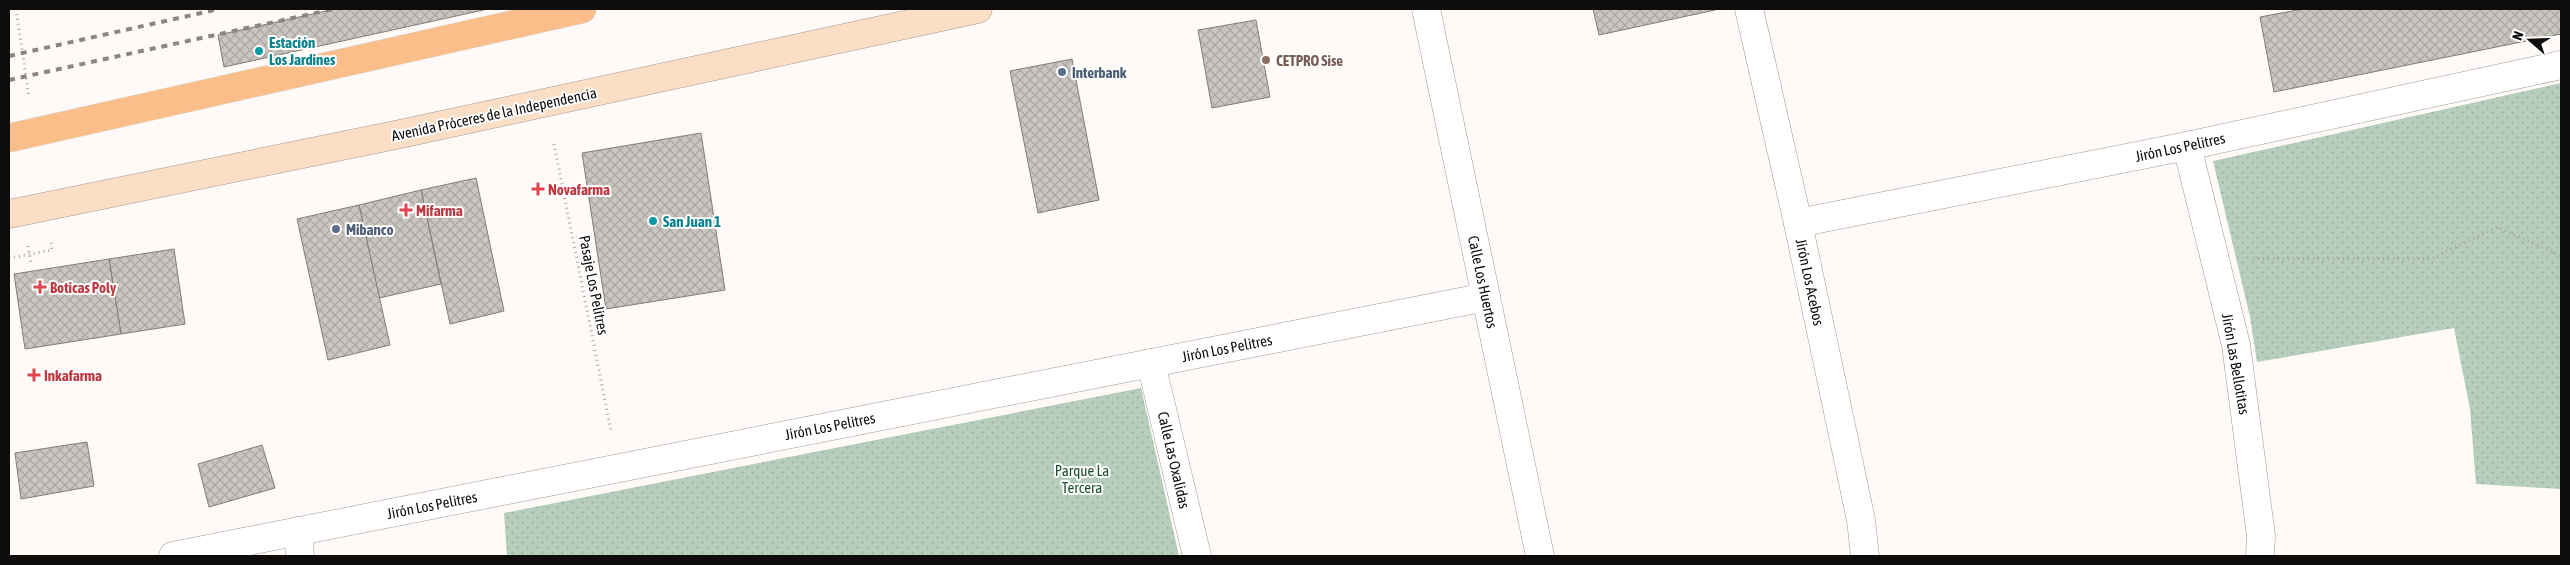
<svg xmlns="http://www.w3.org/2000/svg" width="2570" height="565" viewBox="0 0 2570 565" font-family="'Asap Condensed',sans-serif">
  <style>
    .grass { fill: url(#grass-dots) }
    .building { fill: url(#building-cross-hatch); stroke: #817d78 }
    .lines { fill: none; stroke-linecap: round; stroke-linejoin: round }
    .street-casing { stroke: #9f9895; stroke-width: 29 }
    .secondary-casing { stroke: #9f9895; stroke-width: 29 }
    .primary-casing { stroke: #d9d8d8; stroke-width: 29 }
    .path { stroke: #aaa6a5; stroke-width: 3; stroke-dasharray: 1 4; stroke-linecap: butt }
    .street { stroke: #fff; stroke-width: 28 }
    .secondary { stroke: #fcdec4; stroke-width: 28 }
    .primary { stroke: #f9be8a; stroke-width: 28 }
    .rail { stroke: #8a8685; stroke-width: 4; stroke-dasharray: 6 6; stroke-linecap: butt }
    .culture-dot { fill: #0f9aa8; stroke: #fff; stroke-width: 2 }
    .education-dot { fill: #8d6e63; stroke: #fff; stroke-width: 2 }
    .service-dot { fill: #5c6f8a; stroke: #fff; stroke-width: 2 }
    .health-dot { fill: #e0444e; stroke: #fff; stroke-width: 2 }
    .labels { text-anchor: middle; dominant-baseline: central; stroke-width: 4; stroke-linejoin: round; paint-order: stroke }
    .culture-label { font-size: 15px; font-weight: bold; fill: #0d838f; stroke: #fff; text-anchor: start }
    .education-label { font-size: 15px; font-weight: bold; fill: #785e54; stroke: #fff; text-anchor: start }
    .service-label { font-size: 15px; font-weight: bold; fill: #4e5e75; stroke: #fff; text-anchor: start }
    .street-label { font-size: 15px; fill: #0f0d0c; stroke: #fff }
    .health-label { font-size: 15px; font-weight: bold; fill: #be3a42; stroke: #fff; text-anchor: start }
    .park-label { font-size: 15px; fill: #1f4f2e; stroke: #fff }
  </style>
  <defs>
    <pattern id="grass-dots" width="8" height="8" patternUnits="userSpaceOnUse" patternTransform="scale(1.25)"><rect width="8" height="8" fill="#b7cebc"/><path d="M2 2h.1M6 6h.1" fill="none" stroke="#9cb0a0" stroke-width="1.8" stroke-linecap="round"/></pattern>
    <pattern id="building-cross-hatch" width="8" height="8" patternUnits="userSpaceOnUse" patternTransform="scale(1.25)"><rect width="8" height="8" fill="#c9c5bf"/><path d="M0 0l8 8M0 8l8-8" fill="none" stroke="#aba8a3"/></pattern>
  </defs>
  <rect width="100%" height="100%" fill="#fffaf8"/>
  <!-- grass -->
  <g class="grass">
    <polygon points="2561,83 2561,489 2476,484 2470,409 2454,328 2257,362 2250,317 2213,161"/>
    <polygon points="1141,388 1179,556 507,556 504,513"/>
  </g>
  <!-- building -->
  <g class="building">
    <polygon points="335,9 488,9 224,67 218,35"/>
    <polygon points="1593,9 1715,9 1715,10 1599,35"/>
    <polygon points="2303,9 2561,9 2561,34 2274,92 2260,17"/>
    <polygon points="1256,20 1270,97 1212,108 1198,30"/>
    <polygon points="1072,59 1099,200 1038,213 1010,71"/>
    <polygon points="701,133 725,290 606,309 582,153"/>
    <polygon points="476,178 504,311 450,324 421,190"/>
    <polygon points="421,190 441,284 379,298 359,205"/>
    <polygon points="359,205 390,345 328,360 297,219"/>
    <polygon points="174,249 185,324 121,334 109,259"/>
    <polygon points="109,259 121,334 25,349 14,274"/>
    <polygon points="87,442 94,486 21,499 15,453"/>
    <polygon points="262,445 275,488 209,507 198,464"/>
  </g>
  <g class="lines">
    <!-- street casing -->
    <g class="street-casing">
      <g id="street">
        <polyline points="1426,9 1540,556"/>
        <polyline points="1749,9 1798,223 1861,520 1865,556"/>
        <polyline points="2187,146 2236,345 2261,536 2260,556"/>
        <polyline points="1798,223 2187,146 2561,65"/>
        <polyline points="1151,363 1197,556"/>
        <polyline points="298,531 300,556"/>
        <polyline points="173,556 1486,297"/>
      </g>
    </g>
    <!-- secondary casing -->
    <g class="secondary-casing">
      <polyline id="secondary" points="9,214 405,133 978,9"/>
    </g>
    <!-- primary casing -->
    <g class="primary-casing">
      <polyline id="primary" points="9,138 582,9"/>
    </g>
    <!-- path -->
    <g class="path">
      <polyline points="16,9 29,97"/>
      <polyline points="554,144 611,431"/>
      <polyline points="28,246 31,263"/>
      <polyline points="9,258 52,250 51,242"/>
      <polyline points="2253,259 2431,259 2497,227 2561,256"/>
    </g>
    <!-- street -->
    <use href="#street" class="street"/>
    <!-- secondary -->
    <use href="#secondary" class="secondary"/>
    <!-- primary -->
    <use href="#primary" class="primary"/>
    <!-- rail -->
    <g class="rail">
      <polyline points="9,56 219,9"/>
      <polyline points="9,80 334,9"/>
    </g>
  </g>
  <!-- markers -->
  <g class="culture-dot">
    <circle cx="259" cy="51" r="5"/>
    <circle cx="653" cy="221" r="5"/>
  </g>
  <circle class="education-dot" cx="1266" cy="60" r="5"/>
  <g class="service-dot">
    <circle cx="1062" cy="72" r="5"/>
    <circle cx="336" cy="229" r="5"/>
  </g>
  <g class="health-dot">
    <path d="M535.5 181.5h5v5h5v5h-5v5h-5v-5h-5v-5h5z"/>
    <path d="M403.5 202.5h5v5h5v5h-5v5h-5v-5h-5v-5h5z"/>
    <path d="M37.5 279.5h5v5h5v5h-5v5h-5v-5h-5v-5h5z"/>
    <path d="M31.5 367.5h5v5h5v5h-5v5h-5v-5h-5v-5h5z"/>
  </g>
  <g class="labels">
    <!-- culture labels -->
    <g class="culture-label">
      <text x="269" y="42">Estación<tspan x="269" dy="17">Los Jardines</tspan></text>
      <text x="663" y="221">San Juan 1</text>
    </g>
    <!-- education labels -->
    <g class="education-label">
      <text x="1276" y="60">CETPRO Sise</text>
    </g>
    <!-- service labels -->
    <g class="service-label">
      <text x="1072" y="72">Interbank</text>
      <text x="346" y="229">Mibanco</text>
    </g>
    <!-- street labels -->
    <g class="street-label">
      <text transform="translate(494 114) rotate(-12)">Avenida Próceres de la Independencia</text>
      <text transform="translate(2180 147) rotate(-12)">Jirón Los Pelitres</text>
      <text transform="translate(1483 282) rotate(78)">Calle Los Huertos</text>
      <text transform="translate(1810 282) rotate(78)">Jirón Los Acebos</text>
      <text transform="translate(594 285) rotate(79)">Pasaje Los Pelitres</text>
      <text transform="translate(1227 348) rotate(-11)">Jirón Los Pelitres</text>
      <text transform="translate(2236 364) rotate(80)">Jirón Las Bellotitas</text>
      <text transform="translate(830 426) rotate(-11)">Jirón Los Pelitres</text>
      <text transform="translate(1174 460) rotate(77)">Calle Las Oxalidas</text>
      <text transform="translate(432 505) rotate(-11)">Jirón Los Pelitres</text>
    </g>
    <!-- health labels -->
    <g class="health-label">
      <text x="548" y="189">Novafarma</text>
      <text x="416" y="210">Mifarma</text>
      <text x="50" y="287">Boticas Poly</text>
      <text x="44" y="375">Inkafarma</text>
    </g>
    <!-- park labels -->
    <g class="park-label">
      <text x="1082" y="470">Parque La<tspan x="1082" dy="17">Tercera</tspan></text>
    </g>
  </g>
  <!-- border -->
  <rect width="2570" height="565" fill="none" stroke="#0f0d0c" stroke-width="20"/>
  <!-- north arrow -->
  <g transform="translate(2530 40) rotate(290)" stroke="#ffffff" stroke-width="4" paint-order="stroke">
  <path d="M0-4L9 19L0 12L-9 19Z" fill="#0f0d0c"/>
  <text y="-8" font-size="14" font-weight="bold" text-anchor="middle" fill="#0f0d0c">N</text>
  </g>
</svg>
